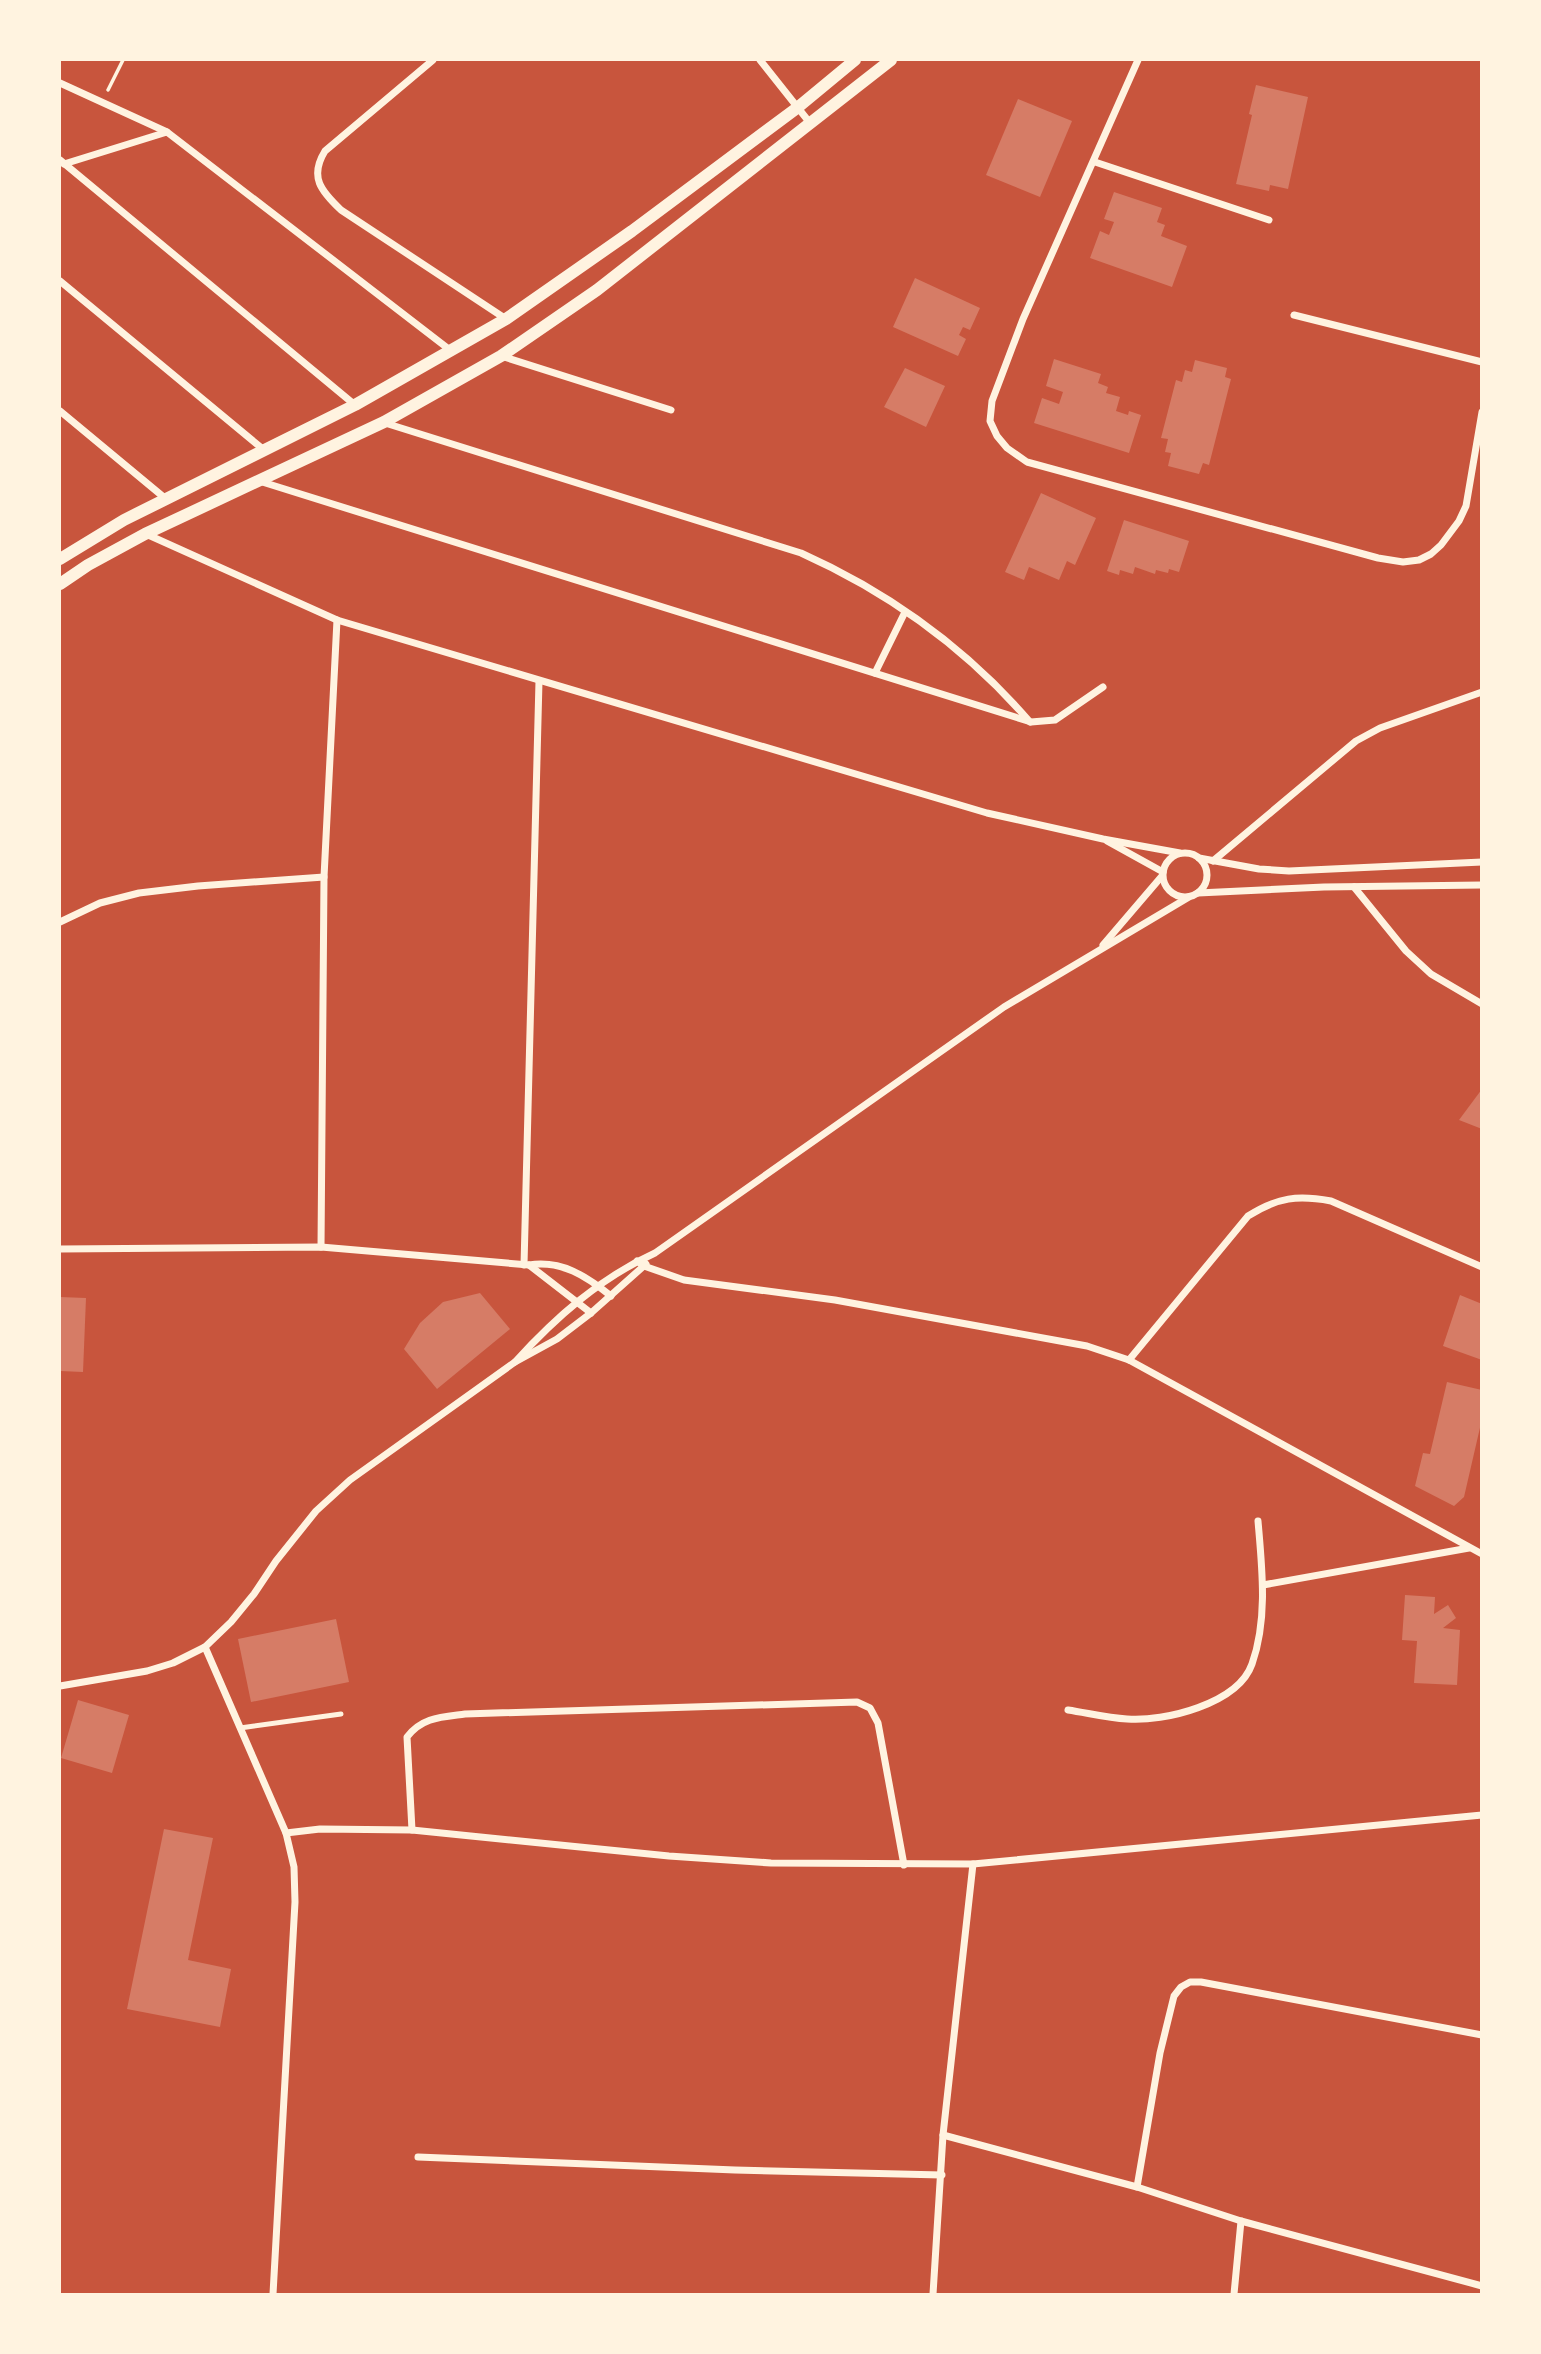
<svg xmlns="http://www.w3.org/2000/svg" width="1541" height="2354" viewBox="0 0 1541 2354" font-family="'Fira Sans Condensed',sans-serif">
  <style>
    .building { fill: #d67c66 }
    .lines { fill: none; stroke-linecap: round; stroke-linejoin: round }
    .path { stroke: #fff3e0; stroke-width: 3.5 }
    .service { stroke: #fff3e0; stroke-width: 5 }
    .minor { stroke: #fff3e0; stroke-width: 7 }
    .tertiary { stroke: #fff3e0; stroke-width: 12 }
  </style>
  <rect width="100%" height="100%" fill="#c8553d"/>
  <!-- building -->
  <g class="building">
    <polygon points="1256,85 1308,97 1288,189 1270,185 1269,191 1236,184 1252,115 1249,114"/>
    <polygon points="1018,99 1072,121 1040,197 986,175"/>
    <polygon points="1114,192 1162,208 1157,222 1165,225 1161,236 1187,246 1172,287 1090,258 1100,231 1109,235 1114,222 1104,219"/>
    <polygon points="915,278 980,308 970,330 963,327 959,335 966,339 958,356 893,327"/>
    <polygon points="1054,359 1101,374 1098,383 1108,387 1106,393 1120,397 1116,411 1128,415 1129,411 1141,415 1129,453 1034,423 1042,398 1059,404 1063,392 1046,386"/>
    <polygon points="1195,360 1227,368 1225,377 1231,379 1209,465 1203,463 1199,474 1168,466 1171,453 1165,452 1168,439 1161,438 1176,380 1182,382 1185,370 1192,372"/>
    <polygon points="905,368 945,386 926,427 884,407"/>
    <polygon points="1041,493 1096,518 1075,565 1067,561 1059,580 1029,567 1024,580 1005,572"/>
    <polygon points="1124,520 1189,541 1179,572 1169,569 1168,573 1156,570 1155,574 1135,567 1133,574 1120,570 1119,575 1107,571"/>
    <polygon points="1482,1089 1482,1129 1459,1120"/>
    <polygon points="480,1293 510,1329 437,1389 404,1349 420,1323 443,1302"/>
    <polygon points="1460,1295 1482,1304 1482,1360 1443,1346"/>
    <polygon points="60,1297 86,1298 83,1372 60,1371"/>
    <polygon points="1447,1382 1482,1390 1482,1419 1464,1497 1454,1506 1415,1486 1423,1453 1430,1454"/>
    <polygon points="1405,1595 1435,1597 1434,1614 1448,1605 1456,1618 1443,1628 1460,1630 1457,1685 1414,1683 1417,1641 1402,1640"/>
    <polygon points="336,1619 349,1682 251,1702 238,1639"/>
    <polygon points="78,1700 129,1715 112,1773 61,1758"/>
    <polygon points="164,1829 213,1838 188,1960 231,1969 220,2027 127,2009"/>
  </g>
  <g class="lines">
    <!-- path -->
    <polyline class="path" points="108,90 123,60"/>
    <!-- service -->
    <polyline class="service" points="240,1728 341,1714"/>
    <!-- minor -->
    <g class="minor">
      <path d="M433,60L325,151C309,177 321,191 341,210L506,319"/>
      <polyline points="760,60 810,123"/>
      <polyline points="1138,60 1023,319 992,401 990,421 997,436 1007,448 1027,462 1378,558 1403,562 1419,560 1431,554 1441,545 1459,521 1466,506 1482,412"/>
      <polyline points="60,83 167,132 450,350"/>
      <polyline points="60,160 355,405"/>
      <polyline points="1095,162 1269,220"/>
      <polyline points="64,164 167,132"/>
      <polyline points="60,281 264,450"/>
      <polyline points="1294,315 1482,362"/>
      <polyline points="501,356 671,410"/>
      <polyline points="60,411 166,499"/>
      <path d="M385,423L801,553C888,592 967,649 1030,722"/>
      <polyline points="259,481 1031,722 1055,720 1103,687"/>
      <polyline points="146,534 337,620 987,813 1103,839 1180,853"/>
      <polyline points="875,673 905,612"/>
      <polyline points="1107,841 1163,872"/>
      <circle cx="1185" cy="875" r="22"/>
      <polyline points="1199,858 1259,869 1289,871 1482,862"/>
      <polyline points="1213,861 1356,741 1380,728 1482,692"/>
      <polyline points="1354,887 1406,951 1431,974 1482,1004"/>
      <polyline points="1198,893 1324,887 1482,885"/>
      <polyline points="60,922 100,903 139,893 198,886 324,877"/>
      <polyline points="1103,945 1162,876"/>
      <polyline points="321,1247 324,877 337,620"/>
      <path d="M60,1249L321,1247L529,1265C562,1260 586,1276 611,1296"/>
      <polyline points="637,1261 644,1266 684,1280 835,1300 1087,1346 1129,1360 1482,1554"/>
      <polyline points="524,1265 539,681"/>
      <polyline points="529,1265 591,1313"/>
      <path d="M1129,1360L1248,1216C1278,1197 1298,1195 1331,1201L1482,1267"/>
      <path d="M515,1362C556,1317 600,1278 655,1253L1004,1007L1189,897"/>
      <polyline points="1263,1585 1469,1548"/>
      <polyline points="205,1647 286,1833 294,1867 295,1902 273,2294"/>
      <polyline points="60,1686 147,1671 173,1663 205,1647 231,1622 254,1594 276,1561 316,1511 350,1480 515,1362 557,1339 591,1313 646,1264"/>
      <path d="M1068,1710C1088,1713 1107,1718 1127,1719C1164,1722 1238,1704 1252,1664C1268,1619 1262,1568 1258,1521"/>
      <path d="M412,1830L407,1737C422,1717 442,1717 465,1714L857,1702L870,1708L878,1723L904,1865"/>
      <polyline points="286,1833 320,1829 412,1830 669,1856 771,1863 973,1864 1482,1815"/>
      <polyline points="943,2135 1137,2187 1241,2221 1482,2286"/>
      <polyline points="418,2157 735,2170 942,2175"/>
      <polyline points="1137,2187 1160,2053 1174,1996 1181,1987 1190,1982 1201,1982 1482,2035"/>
      <polyline points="933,2294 943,2135 973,1864"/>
      <polyline points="1234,2294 1241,2221"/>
    </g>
    <!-- tertiary -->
    <g class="tertiary">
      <polyline points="60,559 124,520 355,405 506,319 632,231 797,108 855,60"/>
      <polyline points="60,584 88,565 145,534 384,422 501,356 597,290 891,60"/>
    </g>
  </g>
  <!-- border -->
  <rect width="1541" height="2354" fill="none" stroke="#fff3e0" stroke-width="122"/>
</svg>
